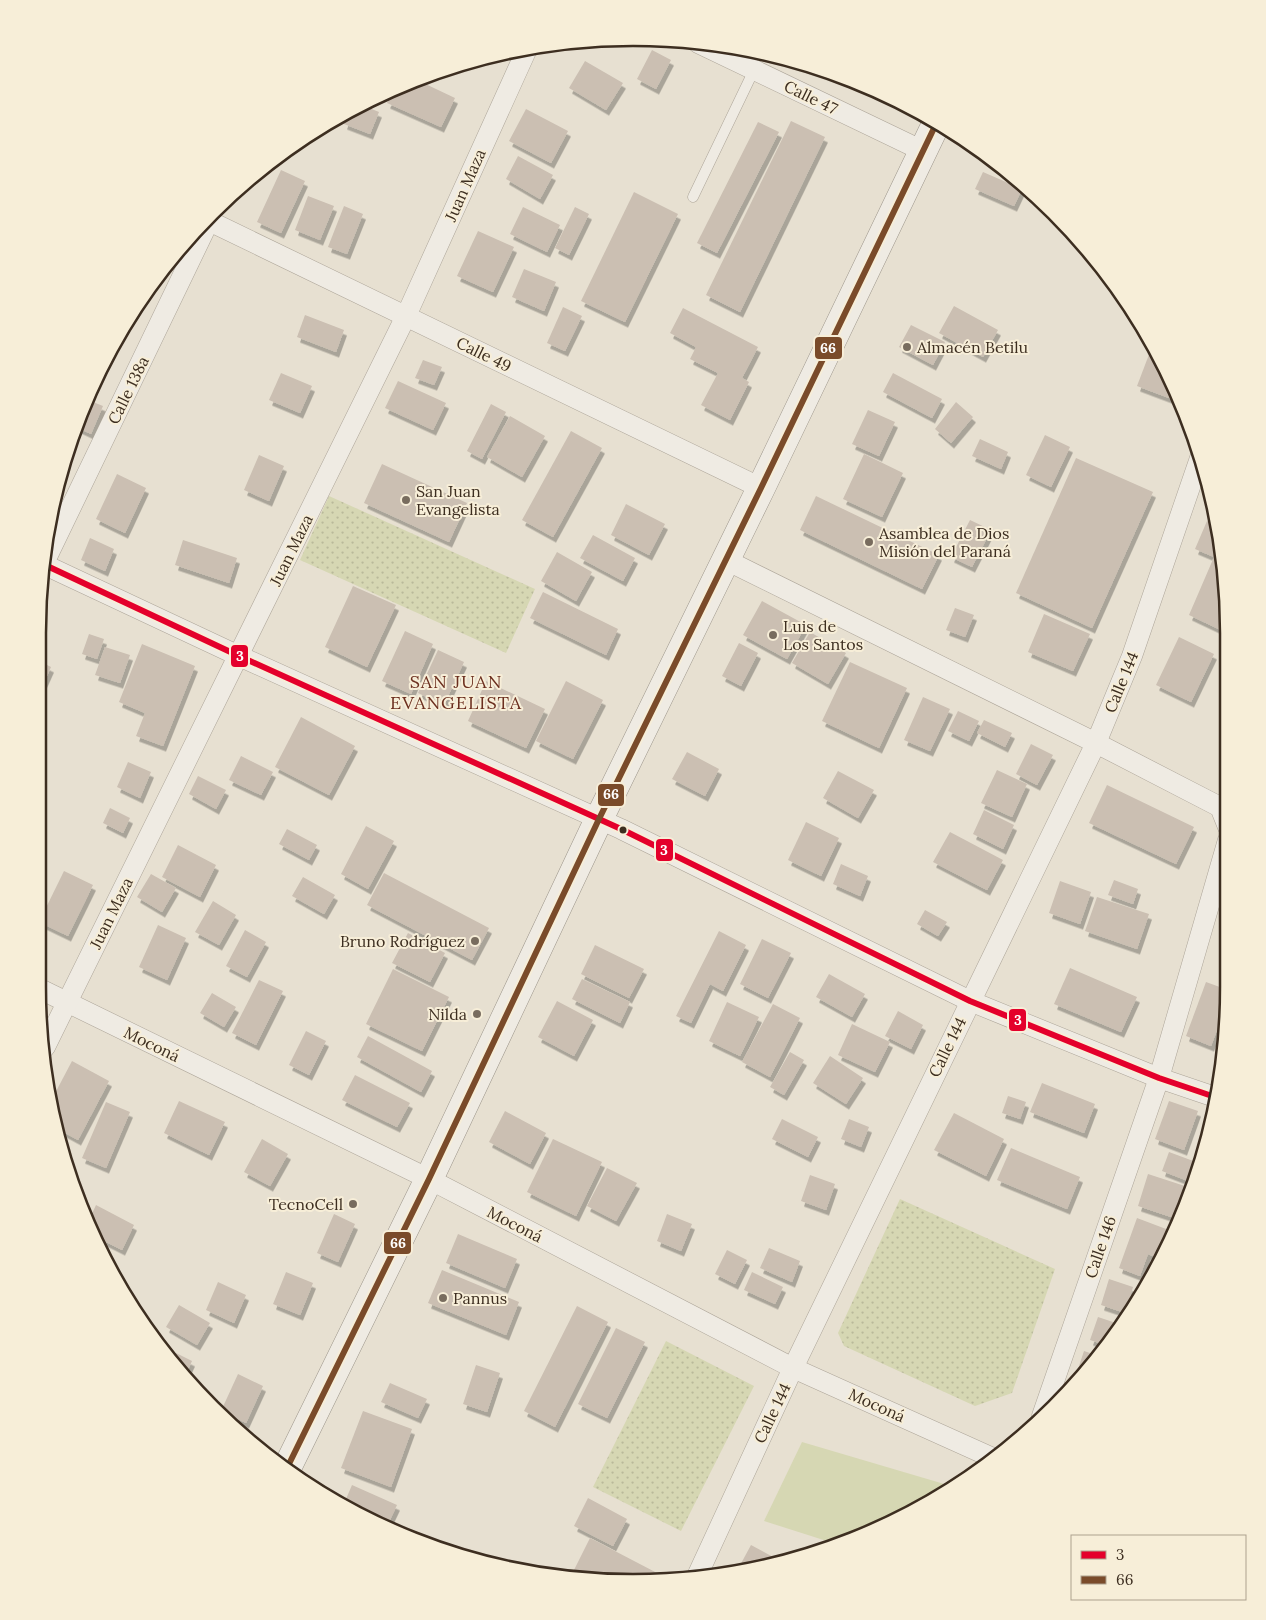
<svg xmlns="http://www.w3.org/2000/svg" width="1266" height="1620" viewBox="0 0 1266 1620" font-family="Lora,serif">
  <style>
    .park { fill: url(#park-dots) }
    .garden { fill: #d6d7b3 }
    .building { fill: #cbbfb2; filter: url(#shadow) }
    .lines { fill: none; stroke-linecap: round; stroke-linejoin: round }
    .lane-casing { stroke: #ada599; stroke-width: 11 }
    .street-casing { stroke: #ada599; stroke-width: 21 }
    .secondary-casing { stroke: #9c958a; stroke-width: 29 }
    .lane { stroke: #efebe3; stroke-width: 10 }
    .street { stroke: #efebe3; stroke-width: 20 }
    .secondary { stroke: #efebe3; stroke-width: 28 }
    .bus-1-casing { stroke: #f7eed8; stroke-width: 10 }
    .bus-2-casing { stroke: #f7eed8; stroke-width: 10 }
    .bus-1 { stroke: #e4002b; stroke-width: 6 }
    .bus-2 { stroke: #7a4b2a; stroke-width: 6 }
    .poi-dot { fill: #786c5e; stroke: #f7eed8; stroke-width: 2 }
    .bus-dot { fill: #3d2e20; stroke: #f7eed8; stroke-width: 2 }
    .labels { text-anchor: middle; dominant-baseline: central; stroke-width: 4; stroke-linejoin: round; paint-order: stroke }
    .street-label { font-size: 16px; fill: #3d2e20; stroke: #f7eed8 }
    .poi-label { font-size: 16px; fill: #3d2e20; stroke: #f7eed8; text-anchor: start }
    .neighbourhood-label { font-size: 18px; letter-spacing: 1px; fill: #6b2e1e; stroke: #f7eed8 }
    .rim { fill: none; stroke: #3d2e20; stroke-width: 2.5 }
    .line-badge { stroke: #f7eed8; stroke-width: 2 }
    .badge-label { font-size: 14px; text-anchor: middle; font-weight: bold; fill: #fff }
  </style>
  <defs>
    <pattern id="park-dots" width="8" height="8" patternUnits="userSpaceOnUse" patternTransform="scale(1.25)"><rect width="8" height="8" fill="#d6d7b3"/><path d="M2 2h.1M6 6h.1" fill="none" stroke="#b9b99a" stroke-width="1.8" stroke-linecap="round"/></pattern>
    <filter id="shadow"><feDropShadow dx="3" dy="5.5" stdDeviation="0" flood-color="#0004"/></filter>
  </defs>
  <rect width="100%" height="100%" fill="#e7e0d1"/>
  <!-- park -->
  <g class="park">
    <polygon points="329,496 535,589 506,653 300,560"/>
    <polygon points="900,1199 1055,1269 1012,1393 975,1406 844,1346 838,1333"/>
    <polygon points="666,1341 754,1386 681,1531 593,1487"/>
  </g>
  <!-- garden -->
  <polygon class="garden" points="802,1442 951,1486 950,1489 931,1503 833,1543 764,1521"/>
  <!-- building -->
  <g class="building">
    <polygon points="652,50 671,60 656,89 637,79"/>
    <polygon points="585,61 623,83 606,110 569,88"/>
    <polygon points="417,80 455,98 441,127 387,103 393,91"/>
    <polygon points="362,105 379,112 370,134 344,124 349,111"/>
    <polygon points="526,109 568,131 551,163 509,141"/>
    <polygon points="791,121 825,137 740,312 706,295"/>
    <polygon points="758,122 779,132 717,253 697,243"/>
    <polygon points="518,156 553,175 540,199 506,179"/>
    <polygon points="281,170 305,181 281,233 257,222"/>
    <polygon points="983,172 1022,189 1014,206 975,189"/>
    <polygon points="634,192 678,214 625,322 581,301"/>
    <polygon points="308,196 334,206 320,240 295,230"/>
    <polygon points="344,206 363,214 347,254 328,247"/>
    <polygon points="523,207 560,225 547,252 510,234"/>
    <polygon points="575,207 589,214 569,255 555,248"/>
    <polygon points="478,231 514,247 493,292 457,276"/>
    <polygon points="524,269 556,282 544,311 512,297"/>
    <polygon points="954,306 998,330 983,357 939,333"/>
    <polygon points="563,307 582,316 565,351 547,343"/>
    <polygon points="683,308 758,347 742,378 749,382 730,420 701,405 718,373 690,359 696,347 670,333"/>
    <polygon points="305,315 344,330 336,352 297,337"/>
    <polygon points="911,325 945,342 933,365 899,347"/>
    <polygon points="1153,344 1177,399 1177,401 1137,386"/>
    <polygon points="423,360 442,367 434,385 415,378"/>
    <polygon points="281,373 312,386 300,413 269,400"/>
    <polygon points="893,373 942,399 932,418 883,392"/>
    <polygon points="398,381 446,403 433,430 385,408"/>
    <polygon points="88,400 103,406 91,434 76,427"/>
    <polygon points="956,402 973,417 951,443 935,429"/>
    <polygon points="491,404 506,412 482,459 467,451"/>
    <polygon points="868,410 895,422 879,456 852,444"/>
    <polygon points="510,416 545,436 522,477 487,457"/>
    <polygon points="571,431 602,448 553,537 522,520"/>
    <polygon points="1045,435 1070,447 1051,487 1026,475"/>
    <polygon points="980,439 1008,452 1001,469 972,456"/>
    <polygon points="864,454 903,473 882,517 843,499"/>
    <polygon points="259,455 284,466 269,501 244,490"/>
    <polygon points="1076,458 1153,492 1092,628 1016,593"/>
    <polygon points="382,464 467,503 449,542 364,503"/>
    <polygon points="117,474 146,488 125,533 96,519"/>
    <polygon points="816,496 939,555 922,589 800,530"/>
    <polygon points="626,504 665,524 649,555 611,535"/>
    <polygon points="970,520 991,530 972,567 951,557"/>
    <polygon points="1207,521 1213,523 1227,594 1227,633 1189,615 1214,557 1195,549"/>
    <polygon points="593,535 635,558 623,581 580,558"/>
    <polygon points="90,538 114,549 105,571 81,560"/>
    <polygon points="183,540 237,558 229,583 175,565"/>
    <polygon points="557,552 592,572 576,601 541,581"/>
    <polygon points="353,586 396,605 367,667 325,647"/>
    <polygon points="543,592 618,629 606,655 530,618"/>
    <polygon points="762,601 806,625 787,659 743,635"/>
    <polygon points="955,608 974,615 965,637 946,630"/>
    <polygon points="1044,614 1090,634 1073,671 1028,652"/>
    <polygon points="405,631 433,644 411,694 382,681"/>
    <polygon points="810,632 846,653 828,684 792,663"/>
    <polygon points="89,634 104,639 97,659 82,654"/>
    <polygon points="1179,637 1214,654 1191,702 1156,685"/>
    <polygon points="739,643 758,653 741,686 722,676"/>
    <polygon points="142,644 195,666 163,746 136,736 145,713 119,702"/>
    <polygon points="105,647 130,655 120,683 95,675"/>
    <polygon points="438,650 464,662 444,705 418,693"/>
    <polygon points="39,661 51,667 38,696"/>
    <polygon points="850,662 907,688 879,748 822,721"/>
    <polygon points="486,681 545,709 526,748 468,721"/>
    <polygon points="566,681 603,700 573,759 536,741"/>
    <polygon points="923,697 950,709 930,751 904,740"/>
    <polygon points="958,711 979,721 969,741 948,731"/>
    <polygon points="301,717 355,746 329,795 275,767"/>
    <polygon points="984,720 1012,733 1005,747 977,733"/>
    <polygon points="1031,744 1053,755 1037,785 1016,774"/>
    <polygon points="687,752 719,769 705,796 672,779"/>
    <polygon points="241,756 273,772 261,795 229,780"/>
    <polygon points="128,762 151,772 140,798 117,787"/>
    <polygon points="997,770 1027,784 1012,817 981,803"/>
    <polygon points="838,771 874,790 858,818 823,798"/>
    <polygon points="198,776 226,790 216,809 189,794"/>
    <polygon points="1107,785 1194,827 1176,864 1089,823"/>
    <polygon points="110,808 130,818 123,833 103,823"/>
    <polygon points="984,810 1014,825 1003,849 973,834"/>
    <polygon points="806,822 839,838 821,876 788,860"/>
    <polygon points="366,826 394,841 368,889 341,874"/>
    <polygon points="287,829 317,845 309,860 279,844"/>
    <polygon points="950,832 1003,860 987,890 933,862"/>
    <polygon points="178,845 216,865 200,897 162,877"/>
    <polygon points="841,864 868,876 860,896 833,884"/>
    <polygon points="64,871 93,885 68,936 39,922"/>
    <polygon points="384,873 489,928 472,960 367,905"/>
    <polygon points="151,874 176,888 162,912 137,897"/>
    <polygon points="303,877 335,895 324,914 292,896"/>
    <polygon points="1114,880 1138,889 1133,904 1108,895"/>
    <polygon points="1060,881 1091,892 1080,924 1049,913"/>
    <polygon points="1097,897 1149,914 1137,949 1085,931"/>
    <polygon points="213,901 236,915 219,945 195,932"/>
    <polygon points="925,910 947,922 938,936 917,924"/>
    <polygon points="158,925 186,938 167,980 139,967"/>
    <polygon points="245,930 266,942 247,977 226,966"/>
    <polygon points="719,931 746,945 723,991 710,984 691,1023 676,1016"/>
    <polygon points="408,933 445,953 430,982 392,963"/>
    <polygon points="762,939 791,953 768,998 740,984"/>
    <polygon points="595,945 644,969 629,998 581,974"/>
    <polygon points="1070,968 1137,997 1121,1032 1054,1004"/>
    <polygon points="393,969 449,997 422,1051 366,1024"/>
    <polygon points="829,974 865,994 852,1017 816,997"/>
    <polygon points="582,979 630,1002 620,1023 572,999"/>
    <polygon points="259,980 283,991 256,1045 232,1033"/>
    <polygon points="1206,982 1228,990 1227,1004 1211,1046 1186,1036"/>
    <polygon points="212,993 236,1007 224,1027 200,1013"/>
    <polygon points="557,1001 593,1020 574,1056 538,1037"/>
    <polygon points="727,1002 759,1017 740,1056 709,1041"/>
    <polygon points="773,1004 800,1018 770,1077 742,1062"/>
    <polygon points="898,1011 923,1025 911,1049 885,1036"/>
    <polygon points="852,1024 890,1042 875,1072 838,1055"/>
    <polygon points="306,1031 326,1041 309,1075 289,1065"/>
    <polygon points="368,1036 432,1071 421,1092 357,1057"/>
    <polygon points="790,1052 804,1060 784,1095 770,1087"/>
    <polygon points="830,1056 863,1078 846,1104 813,1083"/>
    <polygon points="72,1061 109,1081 78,1140 56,1128 52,1099"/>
    <polygon points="355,1075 410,1103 397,1127 342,1100"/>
    <polygon points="1042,1083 1095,1104 1084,1133 1030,1112"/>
    <polygon points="1008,1096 1026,1102 1020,1119 1002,1113"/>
    <polygon points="179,1101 225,1122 209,1155 164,1133"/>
    <polygon points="1169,1101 1198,1111 1184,1150 1155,1139"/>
    <polygon points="106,1102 130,1112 106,1168 82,1158"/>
    <polygon points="505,1111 546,1133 530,1164 489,1142"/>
    <polygon points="954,1113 1004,1139 986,1176 934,1150"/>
    <polygon points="782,1119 818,1137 808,1157 772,1139"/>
    <polygon points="849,1119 869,1127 861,1147 841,1139"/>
    <polygon points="262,1139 288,1154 270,1186 244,1172"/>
    <polygon points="553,1139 602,1162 576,1216 527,1192"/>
    <polygon points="1011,1148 1080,1177 1067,1209 997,1180"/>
    <polygon points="1169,1152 1196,1162 1188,1181 1162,1171"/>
    <polygon points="607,1168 637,1183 616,1221 587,1206"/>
    <polygon points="1148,1174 1191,1188 1180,1220 1138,1206"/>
    <polygon points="810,1175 835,1184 826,1210 801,1201"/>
    <polygon points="96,1205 134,1225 122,1250 98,1238 90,1218"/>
    <polygon points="334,1214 355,1224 338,1262 317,1253"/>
    <polygon points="667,1214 692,1224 681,1251 657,1241"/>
    <polygon points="1137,1218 1174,1232 1160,1259 1148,1254 1140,1276 1119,1268"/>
    <polygon points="458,1234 517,1259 505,1288 446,1263"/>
    <polygon points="769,1248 800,1261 792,1282 760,1268"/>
    <polygon points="727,1250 747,1260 735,1284 715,1274"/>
    <polygon points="442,1270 519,1302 506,1335 428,1303"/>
    <polygon points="286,1272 313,1283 300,1315 273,1304"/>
    <polygon points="752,1272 783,1287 775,1304 744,1290"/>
    <polygon points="1109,1279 1133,1287 1125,1313 1101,1305"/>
    <polygon points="218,1282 246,1295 234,1323 206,1310"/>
    <polygon points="179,1305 210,1323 197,1345 166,1327"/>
    <polygon points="577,1306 608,1322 555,1427 524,1411"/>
    <polygon points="1098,1317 1122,1325 1105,1345 1090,1340"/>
    <polygon points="616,1328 645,1342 607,1418 578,1404"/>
    <polygon points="1084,1351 1096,1355 1077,1376 1076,1375"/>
    <polygon points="176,1353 192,1361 186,1374 173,1358"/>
    <polygon points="476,1365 500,1373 487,1412 463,1404"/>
    <polygon points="238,1374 263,1386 246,1423 221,1411"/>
    <polygon points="390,1383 427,1399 418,1418 381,1402"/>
    <polygon points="363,1411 412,1429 391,1487 341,1468"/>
    <polygon points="352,1485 397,1505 388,1524 343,1506"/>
    <polygon points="588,1498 627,1519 613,1546 574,1526"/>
    <polygon points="590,1538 659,1574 657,1579 633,1582 579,1575 573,1572"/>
    <polygon points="751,1545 784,1563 738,1569"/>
  </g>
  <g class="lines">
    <!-- lane casing -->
    <g class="lane-casing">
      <polyline id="lane" points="693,197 754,70"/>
    </g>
    <!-- street casing -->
    <g class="street-casing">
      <g id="street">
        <polyline points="698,43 923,151"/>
        <polyline points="207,220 761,488"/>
        <polyline points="46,559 209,221"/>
        <polyline points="726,560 1096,743 1220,807 1228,827"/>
        <polyline points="45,565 239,656 621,829 970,1001 1159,1078 1218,1098"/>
        <polyline points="38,988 429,1179 793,1368 993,1458"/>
        <polyline points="45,1047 406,316 527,49"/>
        <polyline points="1042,1416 1159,1078 1228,840"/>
        <polyline points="698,1574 793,1368 1096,743 1132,656 1200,458"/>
      </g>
    </g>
    <!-- secondary casing -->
    <g class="secondary-casing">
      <polyline id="secondary" points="288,1466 429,1179 599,819 761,488 936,124"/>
    </g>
    <!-- lane -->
    <use href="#lane" class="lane"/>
    <!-- street -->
    <use href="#street" class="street"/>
    <!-- secondary -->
    <use href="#secondary" class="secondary"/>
    <!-- bus-1 casing -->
    <g class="bus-1-casing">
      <polyline id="bus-1" points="45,565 239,656 621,829 970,1001 1159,1078 1218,1098"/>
    </g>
    <!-- bus-2 casing -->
    <g class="bus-2-casing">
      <polyline id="bus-2" points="288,1466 429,1179 599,819 761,488 936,124"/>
    </g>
    <!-- bus-1 -->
    <use href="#bus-1" class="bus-1"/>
    <!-- bus-2 -->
    <use href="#bus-2" class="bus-2"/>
  </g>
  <!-- markers -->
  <g class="poi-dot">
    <circle cx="907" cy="347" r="5"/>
    <circle cx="406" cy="500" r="5"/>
    <circle cx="869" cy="542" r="5"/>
    <circle cx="773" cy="635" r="5"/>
    <circle cx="475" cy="941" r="5"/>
    <circle cx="477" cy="1014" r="5"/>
    <circle cx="353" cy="1204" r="5"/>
    <circle cx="443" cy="1298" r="5"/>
  </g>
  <circle class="bus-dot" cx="623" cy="830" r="4.5"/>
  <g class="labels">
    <!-- street labels -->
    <g class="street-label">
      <text transform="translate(811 97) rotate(26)">Calle 47</text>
      <text transform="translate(465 185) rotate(-66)">Juan Maza</text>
      <text transform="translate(484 354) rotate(26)">Calle 49</text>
      <text transform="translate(128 390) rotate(-64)">Calle 138a</text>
      <text transform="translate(291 550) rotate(-64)">Juan Maza</text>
      <text transform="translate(1121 682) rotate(-68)">Calle 144</text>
      <text transform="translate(111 913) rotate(-64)">Juan Maza</text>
      <text transform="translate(152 1044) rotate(26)">Moconá</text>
      <text transform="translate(947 1047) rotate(-64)">Calle 144</text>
      <text transform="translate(515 1224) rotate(27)">Moconá</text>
      <text transform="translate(1100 1247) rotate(-71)">Calle 146</text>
      <text transform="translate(877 1405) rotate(24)">Moconá</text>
      <text transform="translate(772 1413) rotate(-65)">Calle 144</text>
    </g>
    <!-- poi labels -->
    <g class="poi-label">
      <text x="917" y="347">Almacén Betilu</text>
      <text x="416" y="491">San Juan<tspan x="416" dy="18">Evangelista</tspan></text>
      <text x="879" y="533">Asamblea de Dios<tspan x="879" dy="18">Misión del Paraná</tspan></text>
      <text x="783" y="626">Luis de<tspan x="783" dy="18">Los Santos</tspan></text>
      <text x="465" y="941" text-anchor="end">Bruno Rodríguez</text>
      <text x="467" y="1014" text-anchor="end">Nilda</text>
      <text x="343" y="1204" text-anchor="end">TecnoCell</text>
      <text x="453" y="1298">Pannus</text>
    </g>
    <!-- neighbourhood labels -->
    <g class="neighbourhood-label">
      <text x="456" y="681">SAN JUAN<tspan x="456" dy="21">EVANGELISTA</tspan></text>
    </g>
  </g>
  <!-- crop -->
  <path d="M0 0H1266V1620H0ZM633 46H633A587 587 0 0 1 1220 633V987A587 587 0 0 1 633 1574H633A587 587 0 0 1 46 987V633A587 587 0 0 1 633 46Z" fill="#f7eed8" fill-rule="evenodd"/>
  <path class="rim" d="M633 46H633A587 587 0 0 1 1220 633V987A587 587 0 0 1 633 1574H633A587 587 0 0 1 46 987V633A587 587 0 0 1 633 46Z"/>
  <g class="line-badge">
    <rect x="814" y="336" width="29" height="24" rx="5" fill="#7a4b2a"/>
    <rect x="230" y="644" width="19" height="24" rx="5" fill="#e4002b"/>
    <rect x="597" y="783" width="28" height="24" rx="5" fill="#7a4b2a"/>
    <rect x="655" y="838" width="19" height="24" rx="5" fill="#e4002b"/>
    <rect x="1008" y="1008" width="19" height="24" rx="5" fill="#e4002b"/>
    <rect x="383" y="1231" width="29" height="24" rx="5" fill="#7a4b2a"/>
  </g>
  <g class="badge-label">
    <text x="828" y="353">66</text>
    <text x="240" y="661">3</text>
    <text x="611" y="799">66</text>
    <text x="664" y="855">3</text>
    <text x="1018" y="1025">3</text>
    <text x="398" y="1248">66</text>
  </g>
  <!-- legend -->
  <rect x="1071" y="1535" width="175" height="65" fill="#f7eed8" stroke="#ada18e"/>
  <rect x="1081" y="1551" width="25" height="8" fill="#e4002b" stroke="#ada18e"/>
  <text x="1116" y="1560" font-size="15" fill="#3d2e20">3</text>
  <rect x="1081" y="1576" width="25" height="8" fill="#7a4b2a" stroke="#ada18e"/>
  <text x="1116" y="1585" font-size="15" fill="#3d2e20">66</text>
</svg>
